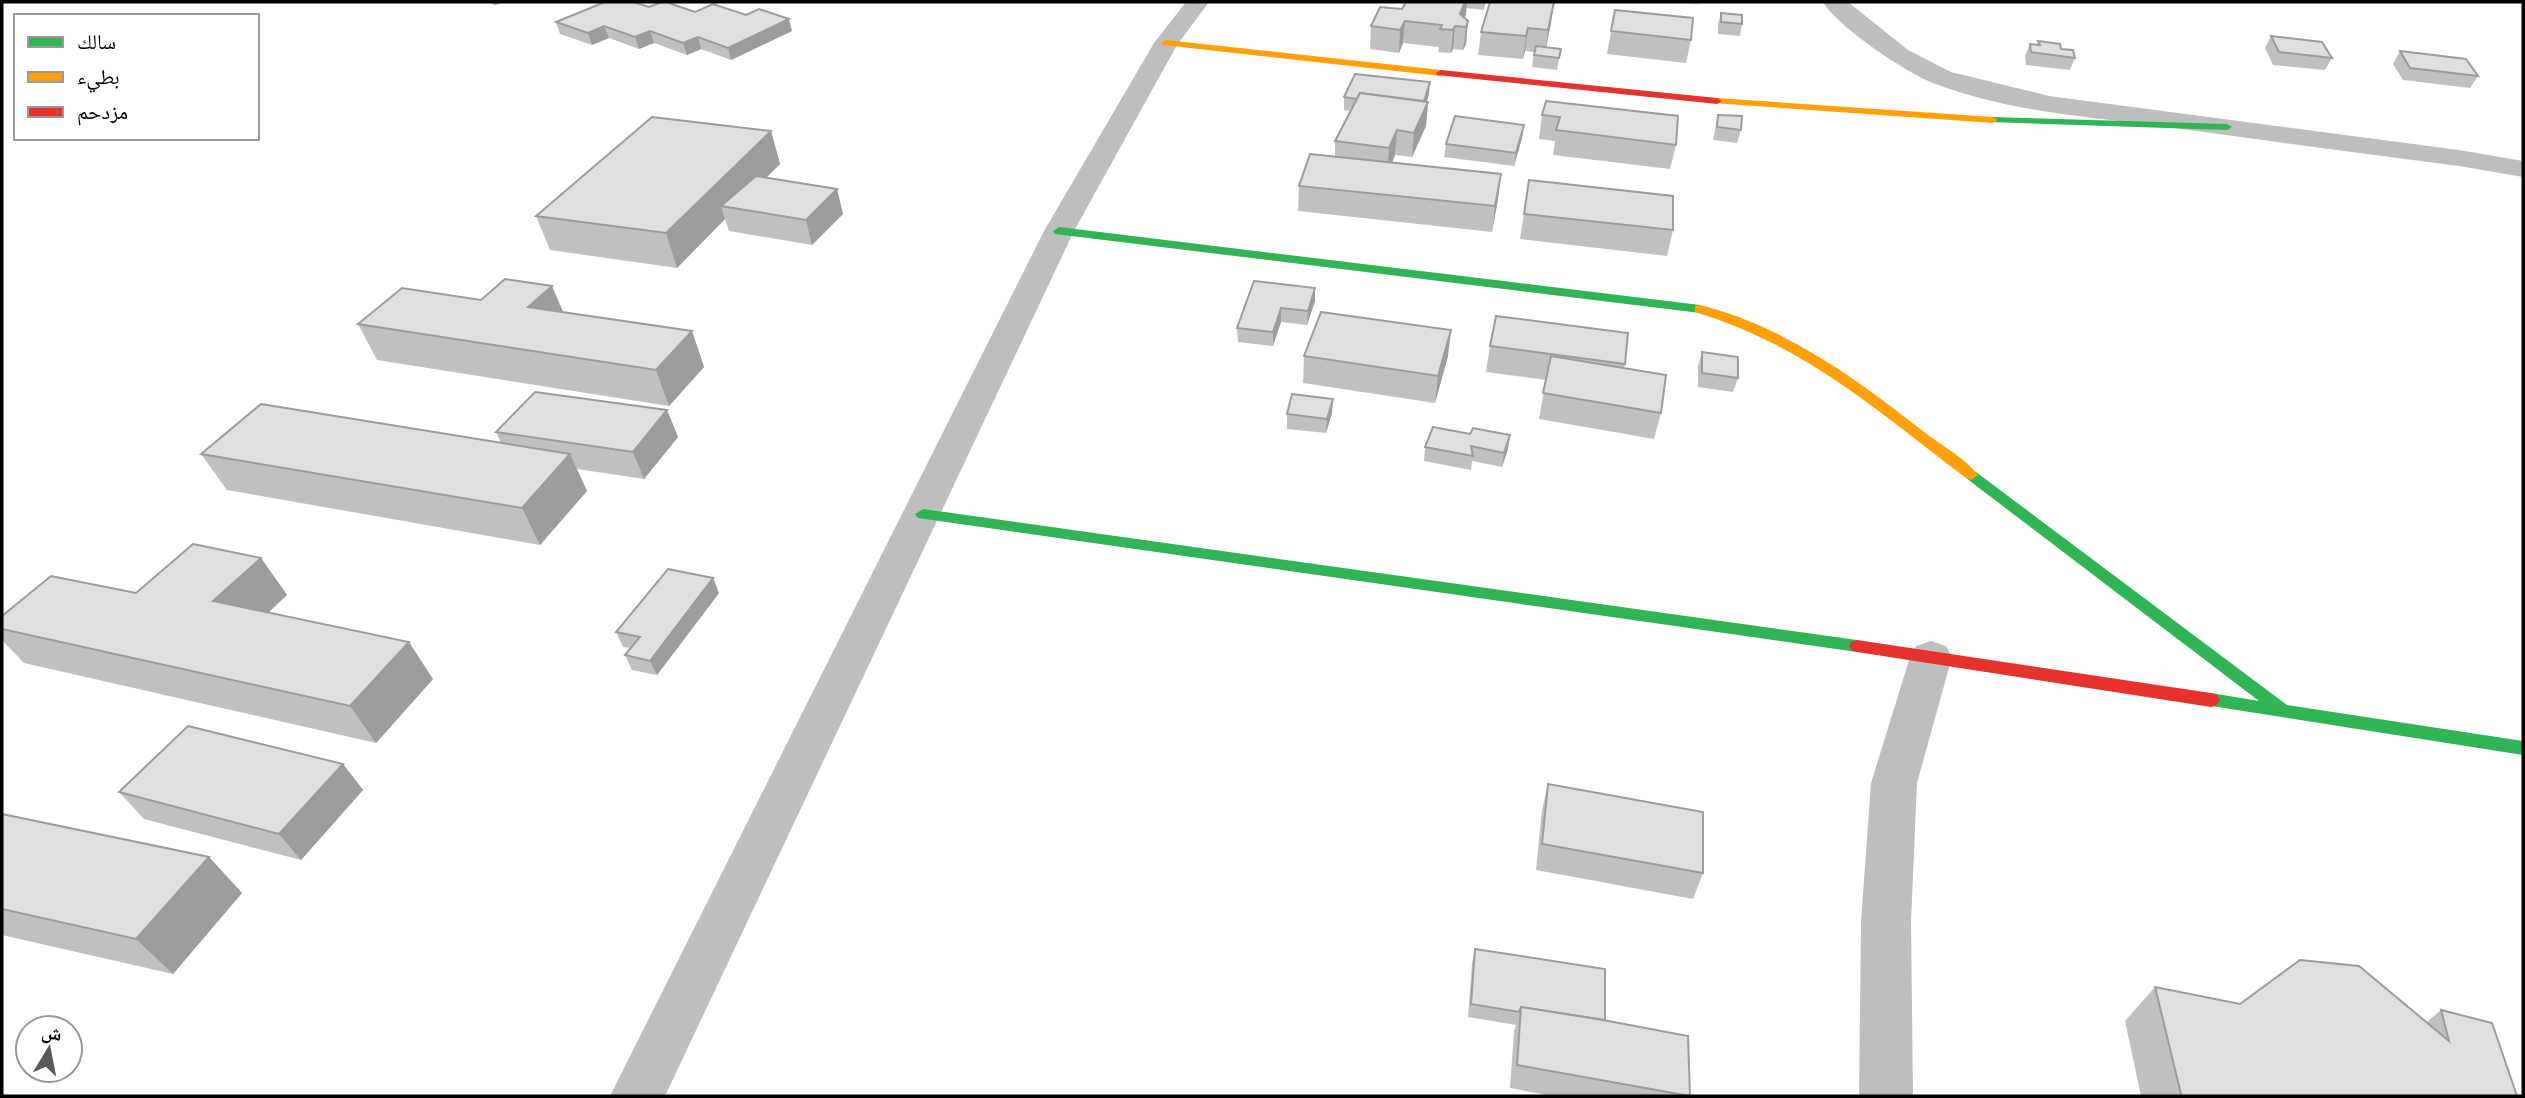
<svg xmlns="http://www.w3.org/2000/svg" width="2525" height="1098" viewBox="0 0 2525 1098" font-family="Arial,'Noto Naskh Arabic',sans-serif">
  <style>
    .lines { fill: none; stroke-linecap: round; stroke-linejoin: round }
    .street { fill: #bebebe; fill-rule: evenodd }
    .fast { fill: #30b455; fill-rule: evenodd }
    .slow { fill: #ff9f0a; fill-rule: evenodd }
    .jam { fill: #e5322d; fill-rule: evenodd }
    .wall { fill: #c0c0c0 }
    .shaded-wall { fill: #9c9c9c }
    .building { fill: #dfdfdf; stroke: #9c9c9c; stroke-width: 2 }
  </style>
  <rect width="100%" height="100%" fill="#fff"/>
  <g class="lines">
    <!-- street -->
    <g class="street">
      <polygon points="1186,2 1209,2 1177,45 1074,231 665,1096 610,1096 1044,231 1154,43"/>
      <path d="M1823,2H1848L1908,50L1951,72L2049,96L2459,150L2523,161V177L2459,166C2357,153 2255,139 2153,125C2080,116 2002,110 1933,83C1905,72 1838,27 1823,2Z"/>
      <polygon points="1931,641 1946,646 1952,657 1917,783 1911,922 1913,1096 1859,1096 1861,922 1871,783 1910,657 1916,646"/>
    </g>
    <!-- fast -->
    <g class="fast">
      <polygon points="1993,117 2227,124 2232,127 2227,130 1989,122 1989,118"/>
      <polygon points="1059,227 1700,305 1706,309 1700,313 1055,234 1053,231"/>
      <polygon points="1971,470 1976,472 2287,705 2523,741 2523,755 2205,705 2202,700 2205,695 2211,693 2259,701 1966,478 1964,475 1966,472"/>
      <polygon points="923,509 1857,640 1863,642 1865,646 1863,650 1857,652 918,518 915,514"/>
    </g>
    <!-- slow -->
    <g class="slow">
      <polygon points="1166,40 1441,70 1446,73 1441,76 1163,45 1161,43"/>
      <polygon points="1717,98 1993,117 1998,120 1993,123 1713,103 1712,101"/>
      <path d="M1700,305C1787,327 1858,380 1928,435C1944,447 1966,459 1978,475L1971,480L1966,478C1876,410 1806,346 1695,312V306Z"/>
    </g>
    <!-- jam -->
    <g class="jam">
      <polygon points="1441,70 1717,98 1722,101 1717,104 1437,75 1436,73"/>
      <polygon points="1857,640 2211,693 2217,695 2220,700 2217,705 2211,707 1857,652 1851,650 1849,646 1851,642"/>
    </g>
  </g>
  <!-- wall -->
  <g class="wall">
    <polygon points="485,2 504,2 495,5"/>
    <polygon points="1406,2 1486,2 1484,10 1466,8 1465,18 1468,21 1466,44 1463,50 1453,49 1451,53 1438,52 1439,47 1403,43 1399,53 1370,49 1371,26 1402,9"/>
    <polygon points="1673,2 1699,2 1698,4"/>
    <polygon points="649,7 695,12 792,31 731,60 701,49 687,55 654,43 639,49 609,38 592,45 560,34 556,22"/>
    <polygon points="1615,10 1691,40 1686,63 1607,54"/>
    <polygon points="1721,13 1742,24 1740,36 1718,34 1718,24"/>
    <polygon points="1551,23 1546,47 1561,49 1557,70 1532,67 1534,52 1525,51 1523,59 1478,55 1481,32"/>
    <polygon points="2271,36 2332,58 2325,70 2273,65 2265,48"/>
    <polygon points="2038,41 2061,49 2075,58 2070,70 2026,65 2025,56 2030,44 2037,45"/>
    <polygon points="2400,51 2478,76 2470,88 2403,80 2393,64"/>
    <polygon points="1429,94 1427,102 1428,102 1426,126 1412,157 1395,155 1392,163 1498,199 1492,232 1298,211 1299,186 1335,157 1335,141 1351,111 1344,110 1344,97"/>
    <polygon points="1546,101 1676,145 1670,169 1553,155 1555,141 1539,139 1542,115"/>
    <polygon points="1718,115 1741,130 1737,143 1713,140"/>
    <polygon points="1524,125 1522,138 1514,166 1444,157 1446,144"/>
    <polygon points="771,131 780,164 766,177 837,189 843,214 812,245 729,231 725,219 677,268 550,250 536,216"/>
    <polygon points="1529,180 1673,230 1667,256 1520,239"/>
    <polygon points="1315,288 1315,301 1307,325 1281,322 1273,346 1238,342 1237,328"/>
    <polygon points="563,312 692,331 704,367 669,406 377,360 358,324"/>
    <polygon points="1490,346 1625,364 1624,368 1661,413 1654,439 1539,419 1546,380 1486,372"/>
    <polygon points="1702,352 1738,378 1733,392 1698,387 1698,366"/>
    <polygon points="1304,356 1448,356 1435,403 1303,383"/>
    <polygon points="1333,399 1332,413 1326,433 1287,429 1287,414"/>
    <polygon points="667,410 678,437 644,479 577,469 587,491 540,545 227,490 201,454 501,443 496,432"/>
    <polygon points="1433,427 1508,449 1502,467 1472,461 1471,470 1424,461 1425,447"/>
    <polygon points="261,558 287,595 268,613 433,679 376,743 24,663 2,640 2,616 136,593"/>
    <polygon points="713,578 719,593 657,675 632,670 625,655 631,648 623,647 616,632"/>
    <polygon points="343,764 363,790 301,860 144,819 119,792"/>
    <polygon points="1548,784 1703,873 1693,899 1536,870 1542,810"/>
    <polygon points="2,814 209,857 242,893 173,974 2,935"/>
    <polygon points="1475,949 1605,1020 1690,1096 1552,1096 1510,1088 1514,1031 1516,1025 1468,1017 1472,963"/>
    <polygon points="2155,987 2240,1004 2427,1022 2441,1010 2517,1096 2141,1096 2125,1021"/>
  </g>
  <!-- shaded-wall -->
  <g class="shaded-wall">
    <polygon points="494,2 504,2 495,5"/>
    <polygon points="1465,2 1467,2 1466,15 1461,27 1460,14"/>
    <polygon points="1554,2 1551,23 1545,53 1548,30"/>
    <polygon points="789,19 792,31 731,60 728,48"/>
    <polygon points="1405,21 1403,43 1399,53 1400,30"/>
    <polygon points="1468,21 1466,44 1463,50 1466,27"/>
    <polygon points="604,26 609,38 592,45 588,33"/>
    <polygon points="1455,26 1453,49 1451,53 1453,30"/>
    <polygon points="1528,28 1525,51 1523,59 1526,36"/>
    <polygon points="650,31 654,43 639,49 635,37"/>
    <polygon points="698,37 701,49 687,55 683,43"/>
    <polygon points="1430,82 1429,94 1422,115 1428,102 1426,126 1412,157 1414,133"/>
    <polygon points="1524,125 1522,138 1514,166 1516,153"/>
    <polygon points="1397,130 1395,155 1387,173 1389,148"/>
    <polygon points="771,131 780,164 736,208 721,206 725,219 677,268 666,233"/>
    <polygon points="1501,174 1498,199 1492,232 1495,206"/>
    <polygon points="837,189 843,214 812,245 806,220"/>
    <polygon points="552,286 567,321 528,307"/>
    <polygon points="1315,288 1315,301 1307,325 1308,311"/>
    <polygon points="1281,308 1281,322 1273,346 1273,332"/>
    <polygon points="1451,330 1448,356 1435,403 1438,376"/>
    <polygon points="692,331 704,367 669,406 656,370"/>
    <polygon points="1333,399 1332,413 1326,433 1327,419"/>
    <polygon points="667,410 678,437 644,479 633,452"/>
    <polygon points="1510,435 1508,449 1502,467 1504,453"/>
    <polygon points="570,454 587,491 540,545 522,508"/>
    <polygon points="261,558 287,595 241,638 213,601"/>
    <polygon points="713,578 719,593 657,675 650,661"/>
    <polygon points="409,642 433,679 376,743 350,706"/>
    <polygon points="343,764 363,790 301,860 279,834"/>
    <polygon points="209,857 242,893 173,974 136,939"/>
  </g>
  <!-- building -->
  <g class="building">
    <polygon points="605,2 633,2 649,7 662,2 666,2 695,12 713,4 746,15 759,9 789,19 728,48 698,37 683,43 650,31 635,37 604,26 588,33 556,22"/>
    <polygon points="1406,2 1465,2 1460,14 1468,21 1466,27 1455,26 1453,30 1440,29 1442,25 1405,21 1400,30 1371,26 1380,7 1402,9"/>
    <polygon points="1490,2 1554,2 1548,30 1528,28 1526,36 1481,32"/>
    <polygon points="1615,10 1693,18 1691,40 1611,31"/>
    <polygon points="1721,13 1742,15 1742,24 1721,22"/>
    <polygon points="2271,36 2322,42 2332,58 2279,52"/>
    <polygon points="2038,41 2060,44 2061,49 2073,50 2075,58 2031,52 2030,44 2040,45"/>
    <polygon points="1536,46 1561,49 1559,58 1534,55"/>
    <polygon points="2400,51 2466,59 2478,76 2410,68"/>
    <polygon points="1355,74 1430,82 1424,101 1360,93 1357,99 1344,97"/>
    <polygon points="1360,93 1428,102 1414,133 1397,130 1389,148 1335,141"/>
    <polygon points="1546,101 1678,116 1676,145 1556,130 1560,117 1542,115"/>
    <polygon points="1718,115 1742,116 1741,130 1717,127"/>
    <polygon points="1455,116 1524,125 1516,153 1446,144"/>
    <polygon points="652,117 771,131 666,233 536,216"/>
    <polygon points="1310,154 1501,174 1495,206 1299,186"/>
    <polygon points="756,176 837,189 806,220 721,206"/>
    <polygon points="1529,180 1673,196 1673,230 1524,214"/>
    <polygon points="505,279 552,286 528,307 692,331 656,370 358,324 402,288 481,300"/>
    <polygon points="1254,281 1315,288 1308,311 1281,308 1273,332 1237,328"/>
    <polygon points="1321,312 1451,330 1438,376 1304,356"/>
    <polygon points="1496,316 1628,333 1625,364 1490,346"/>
    <polygon points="1702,352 1738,357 1738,378 1702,373"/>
    <polygon points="1551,356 1666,375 1661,413 1543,393"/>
    <polygon points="535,392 667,410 633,452 496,432"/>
    <polygon points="1292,394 1333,399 1327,419 1287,414"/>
    <polygon points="261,404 570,454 522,508 201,454"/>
    <polygon points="1433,427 1470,434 1473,428 1510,435 1504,453 1471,446 1473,456 1425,447"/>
    <polygon points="193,544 261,558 213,601 409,642 350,706 2,629 2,616 51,576 136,593"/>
    <polygon points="668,569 713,578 650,661 625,655 640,637 616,632"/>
    <polygon points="188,726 343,764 279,834 119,792"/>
    <polygon points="1548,784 1703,812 1703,873 1542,844"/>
    <polygon points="2,814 209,857 136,939 2,909"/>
    <polygon points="1475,949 1605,969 1605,1020 1521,1007 1519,1012 1471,1004"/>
    <polygon points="2300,960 2359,966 2449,1041 2441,1010 2492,1023 2517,1096 2183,1096 2181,1094 2155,987 2240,1004"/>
    <polygon points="1521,1007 1603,1020 1688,1036 1690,1096 1517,1065"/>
  </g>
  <!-- border -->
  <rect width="2525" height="1098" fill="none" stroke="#000000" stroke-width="7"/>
  <!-- legend -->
  <rect x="14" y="14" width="245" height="126" fill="#ffffff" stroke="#999999" stroke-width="2"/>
  <rect x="28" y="37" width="35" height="10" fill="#30b455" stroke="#999999" stroke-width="2"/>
  <text x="77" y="49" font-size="21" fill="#000000">سالك</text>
  <rect x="28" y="72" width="35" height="10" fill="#ff9f0a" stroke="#999999" stroke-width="2"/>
  <text x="77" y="84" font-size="21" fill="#000000">بطيء</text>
  <rect x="28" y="107" width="35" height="10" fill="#e5322d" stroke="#999999" stroke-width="2"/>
  <text x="77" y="119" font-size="21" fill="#000000">مزدحم</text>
  <!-- north arrow -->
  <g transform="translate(49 1049) rotate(10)"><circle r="33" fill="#ffffff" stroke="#999999" stroke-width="2"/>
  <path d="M0-5L12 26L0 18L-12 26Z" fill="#595959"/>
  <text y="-10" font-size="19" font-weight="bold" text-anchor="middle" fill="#000000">ش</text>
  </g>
</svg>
